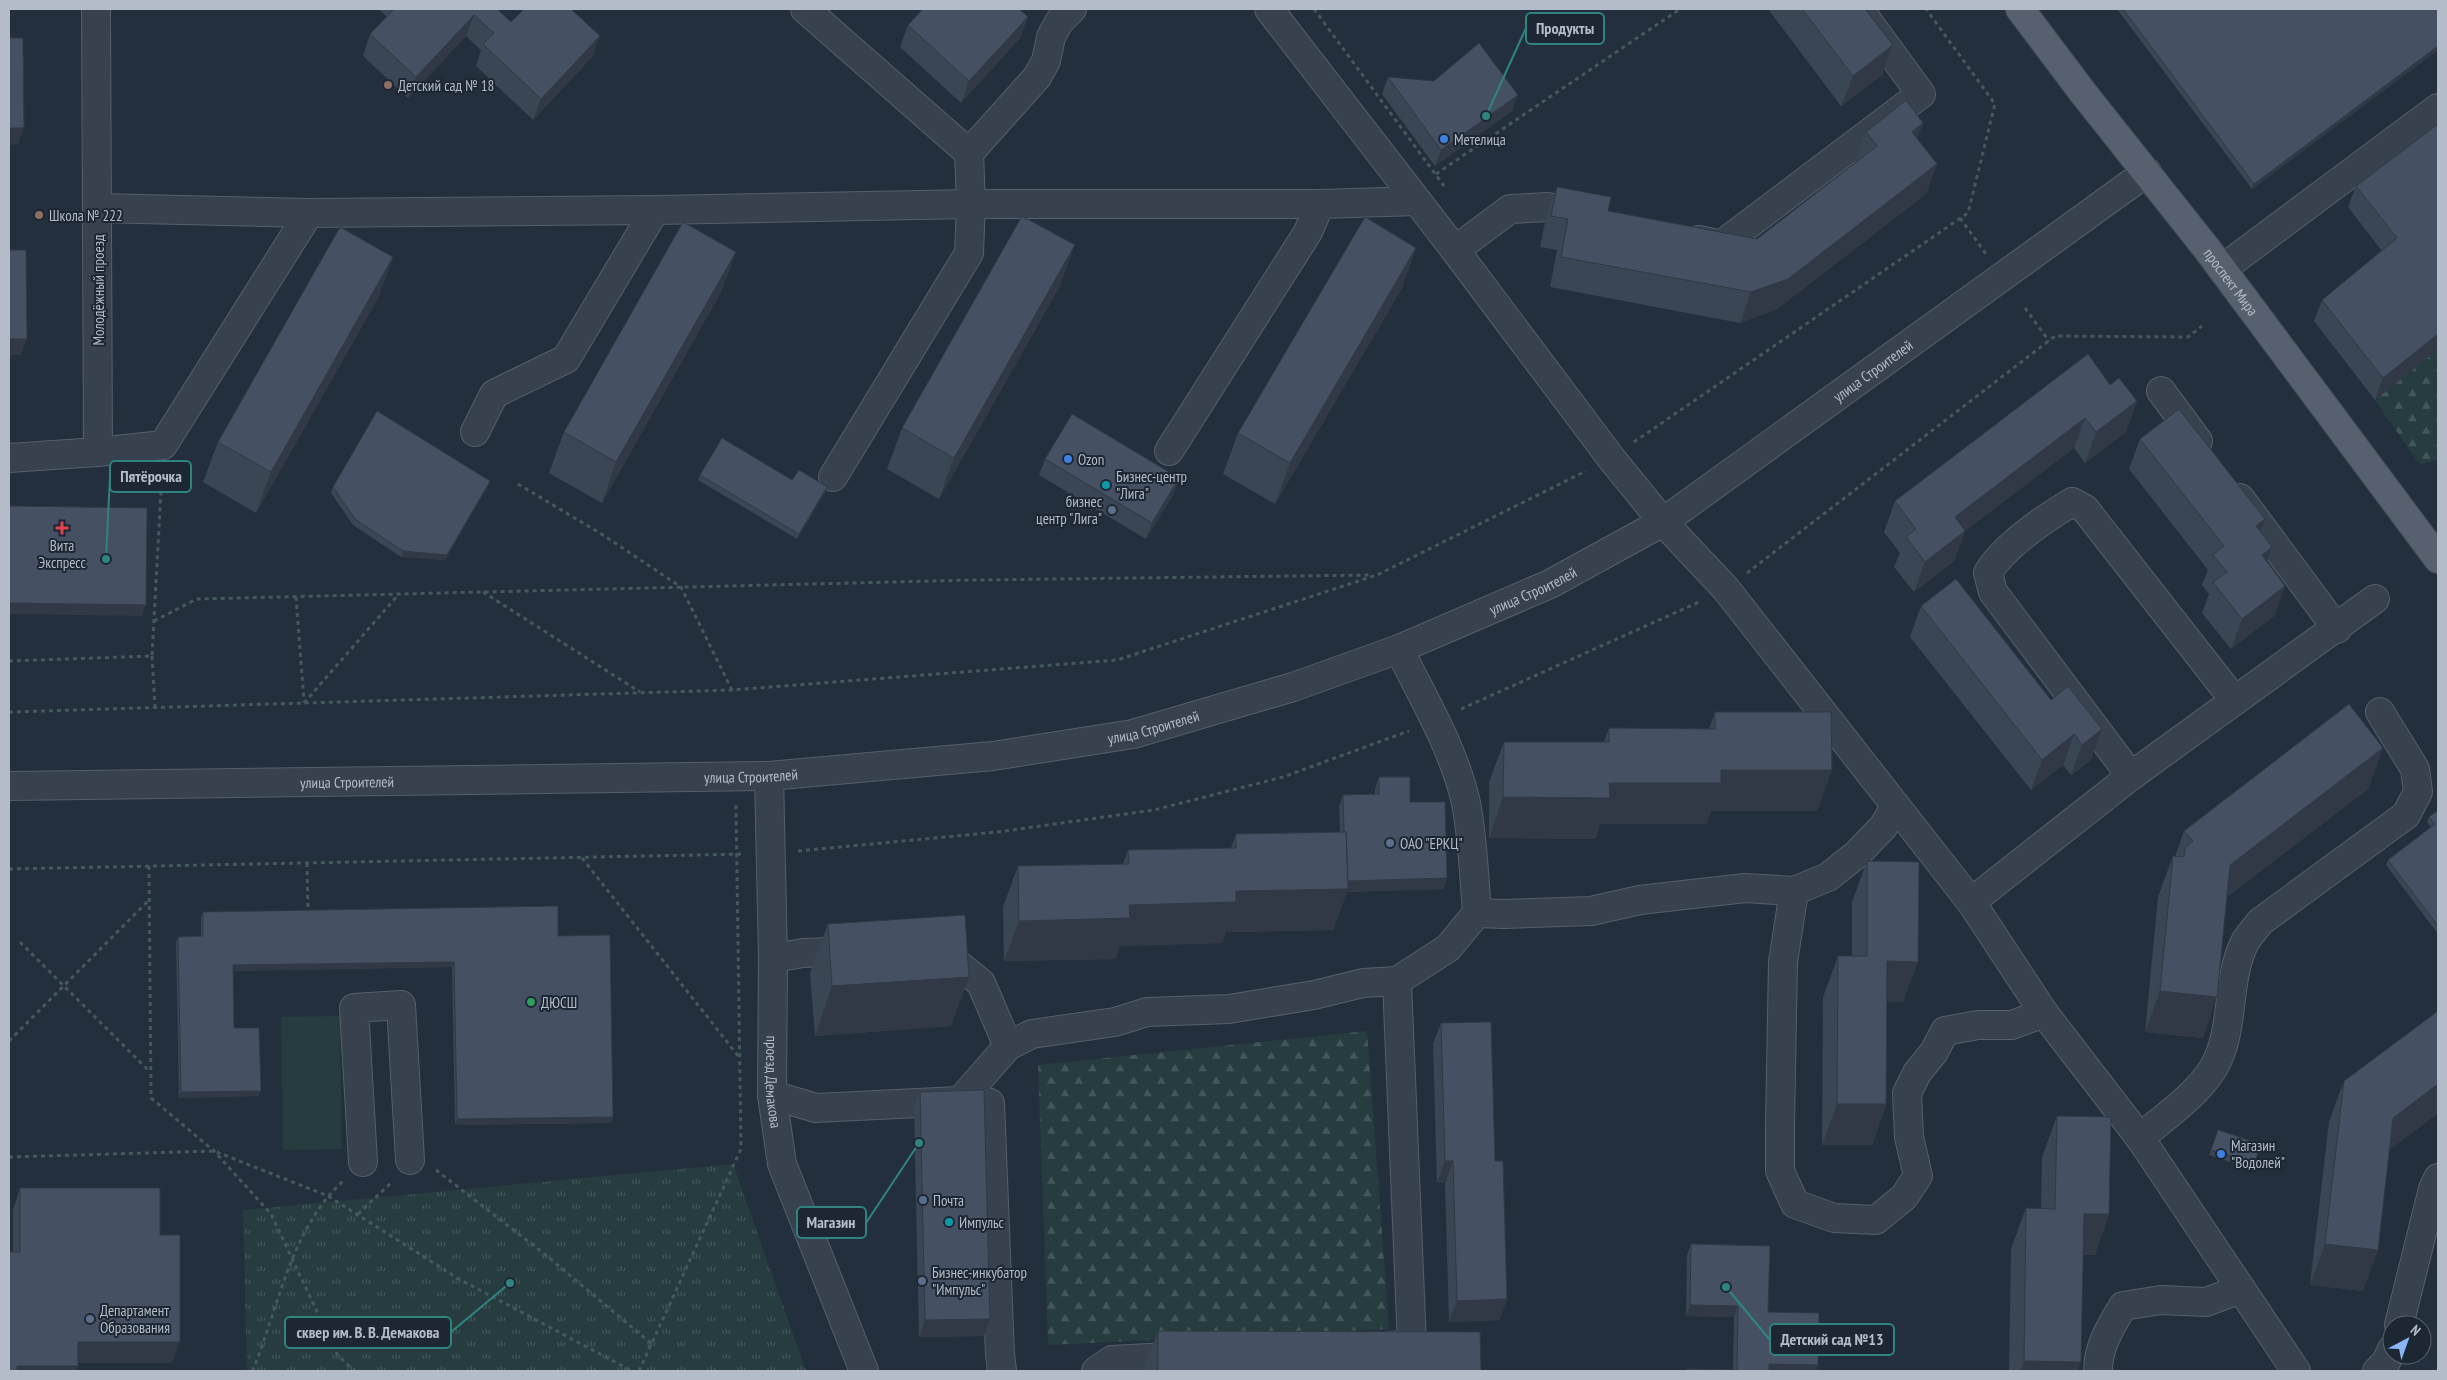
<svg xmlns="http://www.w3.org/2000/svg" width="2447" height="1380" viewBox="0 0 2447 1380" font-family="'PT Sans Narrow',sans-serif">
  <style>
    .forest { fill: url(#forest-firs) }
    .park { fill: url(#park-tufts) }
    .pitch { fill: #263c3f }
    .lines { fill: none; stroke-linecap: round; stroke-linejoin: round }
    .minor-casing { stroke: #565f6c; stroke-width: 30 }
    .major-casing { stroke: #414a57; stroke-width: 30 }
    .path { stroke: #44595c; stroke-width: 3; stroke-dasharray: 4 4; stroke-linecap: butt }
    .minor { stroke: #38414e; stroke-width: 28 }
    .major { stroke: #56606e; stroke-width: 28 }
    .wall { fill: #3b4654 }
    .shaded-wall { fill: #303945 }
    .building { fill: #455162; stroke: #303945 }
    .education-dot { fill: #8d6e63; stroke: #1d2633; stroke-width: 2 }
    .shop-dot { fill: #3f7fe0; stroke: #1d2633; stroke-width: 2 }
    .culture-dot { fill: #0f9aa8; stroke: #1d2633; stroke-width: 2 }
    .service-dot { fill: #5c6f8a; stroke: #1d2633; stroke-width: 2 }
    .health-dot { fill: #e0444e; stroke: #1d2633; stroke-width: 2 }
    .leisure-dot { fill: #2e9e5b; stroke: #1d2633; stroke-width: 2 }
    .labels { text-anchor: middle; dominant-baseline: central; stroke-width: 4; stroke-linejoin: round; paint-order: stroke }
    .poi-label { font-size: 15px; fill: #b4bcc9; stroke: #1d2633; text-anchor: start }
    .street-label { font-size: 15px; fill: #b4bcc9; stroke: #1d2633 }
    .leader { fill: none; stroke: #308480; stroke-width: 2 }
    .callout-dot { fill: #308480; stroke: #1d2633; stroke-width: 2 }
    .callout { fill: #1d2633; stroke: #308480; stroke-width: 2 }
    .callout-label { font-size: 16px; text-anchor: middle; font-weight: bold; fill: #b4bcc9 }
  </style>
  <defs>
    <pattern id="forest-firs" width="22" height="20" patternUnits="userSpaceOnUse" patternTransform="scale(1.25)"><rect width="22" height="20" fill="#263c3f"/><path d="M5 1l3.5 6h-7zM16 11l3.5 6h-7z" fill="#435659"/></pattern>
    <pattern id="park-tufts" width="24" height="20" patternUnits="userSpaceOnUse" patternTransform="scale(1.25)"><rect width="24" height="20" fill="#263c3f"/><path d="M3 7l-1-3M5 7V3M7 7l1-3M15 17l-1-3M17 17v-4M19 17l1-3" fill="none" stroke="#435659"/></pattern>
  </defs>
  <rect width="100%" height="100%" fill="#242f3e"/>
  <!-- forest -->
  <g class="forest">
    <polygon points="2438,349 2438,459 2420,465 2375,400"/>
    <polygon points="1367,1031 1389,1329 1048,1345 1038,1065"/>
  </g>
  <!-- park -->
  <polygon class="park" points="733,1164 806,1371 247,1371 243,1210"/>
  <!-- pitch -->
  <polygon class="pitch" points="340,1016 342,1149 283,1150 281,1017"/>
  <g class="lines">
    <!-- minor casing -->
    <g class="minor-casing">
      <g id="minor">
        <polyline points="805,9 969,153"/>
        <polyline points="1269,9 1455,250 1611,458 1663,522 1726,589 1971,902 2044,1013 2140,1138 2296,1371"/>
        <polyline points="98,208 309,213 655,210 971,204 1320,204 1417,201"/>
        <polyline points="1699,240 1721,245 1921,94 1859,9"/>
        <polyline points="1455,250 1510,209 1548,207 1586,216"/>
        <polyline points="2222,269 2438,108"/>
        <polyline points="2161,391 2198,441"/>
        <polyline points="475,432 494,394 566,359 655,210"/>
        <polyline points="1169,451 1308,232 1320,204"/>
        <polyline points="98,452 163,445 309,213"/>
        <polyline points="9,458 98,452 96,9"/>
        <polyline points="833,477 969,253 971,204 969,153 1037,77 1046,61 1051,37 1059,22 1072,9"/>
        <polyline points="2240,498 2337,629"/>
        <path id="s1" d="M769,776L773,958L772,1095L782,1164L864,1371"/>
        <path d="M2131,776L1993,592L1988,573C2004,546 2044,519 2072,502L2085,509L2235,701"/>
        <path id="s2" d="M9,786L769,776L993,756L1133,734L1293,687L1399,649L1550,584L1663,522L2147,172"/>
        <polyline points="1794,891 1783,962 1780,1125 1780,1171 1795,1204 1834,1218 1876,1220 1904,1197 1918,1176 1909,1137 1907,1093 1917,1073 1934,1052 1945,1031 1978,1025 2012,1025 2044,1013"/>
        <polyline points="1971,902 2131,776 2375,599"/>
        <polyline points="1477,913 1504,914 1591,911 1640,900 1745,888 1794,891 1828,877 1857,854 1883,827 1895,807"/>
        <polyline points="940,950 981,983 1008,1046"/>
        <polyline points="773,958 803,953 856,951"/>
        <path d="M1397,981L1448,948L1477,913C1474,876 1473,839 1466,803C1454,749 1423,698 1399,649"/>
        <polyline points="772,1095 816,1108 979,1100 990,1103 1000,1354 1002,1371"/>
        <polyline points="960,1101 1008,1046 1032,1034 1115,1022 1147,1012 1229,1009 1314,995 1363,983 1397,981 1412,1345 1389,1346"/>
        <path d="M2140,1138C2164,1117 2205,1090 2218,1059C2234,1023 2227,980 2244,944C2248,936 2255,929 2260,922L2406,815L2418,792L2415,769L2380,712"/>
        <polyline points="363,1162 354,1008 401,1005 410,1160"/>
        <polyline points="2399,1325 2433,1189 2438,1178"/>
        <polyline points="1096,1371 1112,1360 1186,1356"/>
        <path d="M2098,1371C2098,1346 2111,1326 2123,1306L2161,1300L2206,1302L2241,1289"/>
        <polyline points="2377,1371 2386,1362 2392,1349"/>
      </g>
    </g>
    <!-- major casing -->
    <g class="major-casing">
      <g id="major">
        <path id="s3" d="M2020,9L2084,94L2207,249L2438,559"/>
      </g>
    </g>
    <!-- path -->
    <g class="path">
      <polyline points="1314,9 1444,186"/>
      <polyline points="1436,174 1680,9"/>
      <polyline points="1960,218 1986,254"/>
      <polyline points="2025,308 2049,341"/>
      <polyline points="1634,442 1968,213 1995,104 1926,9"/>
      <polyline points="518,484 603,535 681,587 732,690"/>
      <polyline points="1747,573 2055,336 2188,337 2202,326"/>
      <polyline points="483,592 640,692"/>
      <polyline points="296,597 304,702"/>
      <polyline points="154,621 197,599 975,580 1372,575"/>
      <polyline points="152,656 155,707"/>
      <polyline points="9,661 152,656 162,472"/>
      <polyline points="304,703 398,595"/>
      <polyline points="1461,709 1699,602"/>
      <polyline points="9,712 732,690 1117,660 1377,575 1586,471"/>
      <polyline points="798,851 998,832 1154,810 1283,777 1409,731"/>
      <polyline points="582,858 739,1057"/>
      <polyline points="307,863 308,912"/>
      <polyline points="149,866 151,1098 214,1151 271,1214 337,1354 354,1371"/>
      <polyline points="9,869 744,854"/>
      <polyline points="20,942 150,1072"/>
      <polyline points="9,1041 149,900"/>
      <polyline points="9,1157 214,1151 328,1196 459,1279 632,1371"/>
      <polyline points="436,1170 542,1252 652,1344"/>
      <polyline points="358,1214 393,1181"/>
      <path d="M252,1371C259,1358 263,1342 268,1328C286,1275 301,1220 343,1181"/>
      <polyline points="639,1371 741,1149 736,804"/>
    </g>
    <!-- minor -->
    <use href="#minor" class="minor"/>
    <!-- major -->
    <use href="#major" class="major"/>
  </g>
  <!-- wall -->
  <g class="wall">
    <polygon points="378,9 497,9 511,22 592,57 533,120 476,66 481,50 466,36 408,98 363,56 370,34 387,17"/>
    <polygon points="1019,9 1028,17 1020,38 961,103 900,47 908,25"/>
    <polygon points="1768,9 1865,9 1893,45 1882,75 1841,106"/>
    <polygon points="2117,9 2438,9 2438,50 2252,189"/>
    <polygon points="1388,77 1518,95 1512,111 1435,166 1382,94"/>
    <polygon points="1923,123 1917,139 1937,164 1926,194 1777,309 1740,323 1550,287 1557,250 1540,247 1546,217 1557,187 1608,211 1757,239 1855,163 1855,162 1866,132"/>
    <polygon points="2438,124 2438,349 2375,400 2314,321 2322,300 2382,251 2348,207 2356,186"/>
    <polygon points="1416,248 1402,288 1275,504 1223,474 1238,433"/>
    <polygon points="736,252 721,292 602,503 549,473 564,432"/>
    <polygon points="393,257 378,298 256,513 203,482 218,442"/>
    <polygon points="1060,286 939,499 887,469 902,428"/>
    <polygon points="2110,385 2137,401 2126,432 2085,463 2074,448 1965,531 1954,561 1914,592 1894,567 1900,553 1884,532 1895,501"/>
    <polygon points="2140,439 2265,519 2260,533 2267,561 2285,586 2274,616 2231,649 2202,613 2209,594 2202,585 2208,570 2129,469"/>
    <polygon points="1045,459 1179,478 1173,495 1146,539 1039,475"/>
    <polygon points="700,475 792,480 827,487 825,493 797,539 698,480"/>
    <polygon points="488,486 445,560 401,557 353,525 331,493 333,487"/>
    <polygon points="1921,606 2051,700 2068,686 2091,760 2071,775 2063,765 2031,790 1910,637"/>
    <polygon points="1715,712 1832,770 1817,811 1711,811 1706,824 1600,824 1595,839 1489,838 1489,782 1504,742 1604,742 1609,728 1709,729"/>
    <polygon points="2383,748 2368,789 2227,897 2203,1038 2145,1032 2158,897 2173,856 2175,857 2184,831"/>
    <polygon points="1379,777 1410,802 1447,878 1443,889 1347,892 1333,930 1226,932 1222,943 1120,946 1115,959 1004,961 1003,907 1018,866 1123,864 1128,850 1231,848 1236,834 1340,832 1339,806 1343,795 1375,794 1375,789"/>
    <polygon points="2438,810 2438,934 2386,865 2388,860 2431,827 2427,822 2429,817"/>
    <polygon points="1867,861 1903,1002 1887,1002 1886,1104 1872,1145 1822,1145 1823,997 1838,956 1852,956 1852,902"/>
    <polygon points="203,912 558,936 611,1123 455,1125 452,967 233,971 234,1028 258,1096 179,1098 176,942 178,937 201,936 201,917"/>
    <polygon points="828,924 951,1026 815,1036 810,973"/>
    <polygon points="2438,1011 2438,1113 2389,1150 2363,1291 2310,1285 2329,1122 2344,1081"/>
    <polygon points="1441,1023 1495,1161 1507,1299 1499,1320 1449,1322 1445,1183 1437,1183 1433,1044"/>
    <polygon points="920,1092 990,1319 984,1336 919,1337 914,1108"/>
    <polygon points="2057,1116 2109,1214 2095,1255 2083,1255 2081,1362 2077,1371 2009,1371 2011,1249 2026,1208 2041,1208 2042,1157"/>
    <polygon points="2218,1130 2254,1164 2252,1169 2209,1155"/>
    <polygon points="20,1188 160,1235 172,1363 78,1363 13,1252 13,1210"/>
    <polygon points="1691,1244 1768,1312 1818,1365 1816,1371 1686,1371 1687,1369 1733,1370 1734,1317 1686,1316 1687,1255"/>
    <polygon points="1158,1331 1481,1371 1143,1371"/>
  </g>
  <!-- shaded-wall -->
  <g class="shaded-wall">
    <polygon points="474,15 466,36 408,98 416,77"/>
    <polygon points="1028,17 1020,38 961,103 969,81"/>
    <polygon points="600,36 592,57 533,120 541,99"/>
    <polygon points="1893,45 1882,75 1841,106 1853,76"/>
    <polygon points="2438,46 2438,50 2252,189 2254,184"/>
    <polygon points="1518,95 1512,111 1435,166 1441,150"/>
    <polygon points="1923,123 1912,153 1912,132"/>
    <polygon points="9,128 24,128 18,144 9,145"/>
    <polygon points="1937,164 1926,194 1777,309 1740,323 1751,292"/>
    <polygon points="1075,245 1060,286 939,499 954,458"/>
    <polygon points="1416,248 1402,288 1275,504 1290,463"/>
    <polygon points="736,252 721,292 602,503 616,462"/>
    <polygon points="393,257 378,298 256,513 271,472"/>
    <polygon points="2438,334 2438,349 2375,400 2383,378"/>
    <polygon points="9,339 27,339 21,355 9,355"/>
    <polygon points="2137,401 2126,432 2085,463 2096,432"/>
    <polygon points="2085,418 2074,448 1944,547 1955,517"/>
    <polygon points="1179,478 1173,495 1146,539 1152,523"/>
    <polygon points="490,481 488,486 445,560 401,557 403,551"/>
    <polygon points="827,487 825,493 797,539 799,534"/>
    <polygon points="2265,519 2254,550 2256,526"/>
    <polygon points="1965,531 1954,561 1914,592 1925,562"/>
    <polygon points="2272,547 2261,578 2262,555"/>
    <polygon points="2285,586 2274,616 2231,649 2242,619"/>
    <polygon points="9,603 146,605 142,616 9,614"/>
    <polygon points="2102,729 2091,760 2071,775 2082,745"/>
    <polygon points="2074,734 2063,765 2031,790 2042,760"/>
    <polygon points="2383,748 2368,789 2215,906 2230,865"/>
    <polygon points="1721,770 1832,770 1817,811 1711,811 1706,824 1600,824 1595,839 1489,838 1503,797"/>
    <polygon points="1447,878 1443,889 1347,892 1333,930 1226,932 1222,943 1120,946 1115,959 1004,961 1019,921 1129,905 1236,891 1346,881"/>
    <polygon points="1887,961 1918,962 1903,1002 1873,1002"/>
    <polygon points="454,962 452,967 231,971 233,965"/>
    <polygon points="969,977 951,1026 815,1036 832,986"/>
    <polygon points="2160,991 2217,997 2203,1038 2145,1032"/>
    <polygon points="2438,1084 2438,1113 2378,1159 2393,1118"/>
    <polygon points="261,1091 258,1096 179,1098 181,1092"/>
    <polygon points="1837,1104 1886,1104 1872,1145 1822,1145"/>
    <polygon points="613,1117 611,1123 455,1125 457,1119"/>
    <polygon points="1445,1161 1453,1161 1445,1183 1437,1183"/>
    <polygon points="2084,1214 2109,1214 2095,1255 2069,1254"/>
    <polygon points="2325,1244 2378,1250 2363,1291 2310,1285"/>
    <polygon points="1507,1299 1499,1320 1449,1322 1457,1301"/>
    <polygon points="1690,1305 1738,1306 1734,1317 1686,1316"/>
    <polygon points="990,1319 984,1336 919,1337 925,1320"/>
    <polygon points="78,1342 180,1342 172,1363 70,1363"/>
    <polygon points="2024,1361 2081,1362 2077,1371 2020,1371"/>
    <polygon points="1769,1364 1818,1365 1816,1371 1767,1371"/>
    <polygon points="17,1366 78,1366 76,1371 15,1371"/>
  </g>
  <!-- building -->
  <g class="building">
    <polygon points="394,9 497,9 511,22 524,9 571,9 600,36 541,99 483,44 494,33 474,15 416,77 370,34"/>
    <polygon points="923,9 1019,9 1028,17 969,81 908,25"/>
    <polygon points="1802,9 1865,9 1893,45 1853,76"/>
    <polygon points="2123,9 2438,9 2438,46 2254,184"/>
    <polygon points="9,38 23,38 24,128 9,128"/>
    <polygon points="1479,43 1518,95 1441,150 1388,77 1434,81"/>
    <polygon points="1906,100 1923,123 1912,132 1937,164 1788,279 1751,292 1561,257 1568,219 1551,216 1557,187 1611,197 1608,211 1757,239 1877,146 1866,132"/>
    <polygon points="2438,124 2438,334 2383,378 2322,300 2397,238 2356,186"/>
    <polygon points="1022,216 1075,245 954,458 902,428"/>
    <polygon points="1365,217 1416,248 1290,463 1238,433"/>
    <polygon points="683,222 736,252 616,462 564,432"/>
    <polygon points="340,227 393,257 271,472 218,442"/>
    <polygon points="9,250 26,250 27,339 9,339"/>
    <polygon points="2088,354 2110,385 2119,378 2137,401 2096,432 2085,418 1955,517 1965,531 1925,562 1906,537 1916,529 1895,501"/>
    <polygon points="2179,409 2265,519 2256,526 2272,547 2262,555 2285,586 2242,619 2213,582 2227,572 2213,555 2224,546 2140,439"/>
    <polygon points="377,411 490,481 447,555 403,551 355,519 333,487"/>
    <polygon points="1072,414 1179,478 1152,523 1045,459"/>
    <polygon points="722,438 792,480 799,470 827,487 799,534 700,475"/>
    <polygon points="9,506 147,508 146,605 9,603"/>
    <polygon points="1956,579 2051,700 2068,686 2102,729 2082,745 2074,734 2042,760 1921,606"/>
    <polygon points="2349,704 2383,748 2230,865 2217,997 2160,991 2173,856 2184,857 2185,848 2193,841 2184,831"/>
    <polygon points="1715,712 1831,712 1832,770 1721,770 1721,783 1609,783 1610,798 1503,797 1504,742 1609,742 1609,728 1715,729"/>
    <polygon points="1379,777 1410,777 1410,802 1445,802 1447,878 1348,881 1346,832 1344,832 1343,795 1379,794"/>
    <polygon points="2438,810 2438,926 2388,860 2435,824 2429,817"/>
    <polygon points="1346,832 1348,889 1236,891 1236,902 1129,905 1130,918 1019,921 1018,866 1129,864 1128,850 1236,848 1236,834"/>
    <polygon points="1867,861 1919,862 1918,962 1887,961 1886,1104 1837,1104 1838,956 1867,956"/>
    <polygon points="558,906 558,936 610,935 613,1117 457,1119 454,962 233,965 234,1028 259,1028 261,1091 181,1092 178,937 203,936 203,912"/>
    <polygon points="965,915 969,977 832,986 828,924"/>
    <polygon points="2438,1011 2438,1084 2393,1118 2378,1250 2325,1244 2344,1081"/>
    <polygon points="1491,1022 1495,1161 1503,1161 1507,1299 1457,1301 1453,1161 1445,1161 1441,1023"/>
    <polygon points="984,1090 990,1319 925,1320 920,1092"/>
    <polygon points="2057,1116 2111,1117 2109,1214 2084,1214 2081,1362 2024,1361 2026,1208 2055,1209"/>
    <polygon points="2218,1130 2261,1144 2254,1164 2211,1150"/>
    <polygon points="20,1188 160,1188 160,1235 180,1235 180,1342 78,1342 78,1366 17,1366 17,1371 9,1371 9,1252 20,1252"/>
    <polygon points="1691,1244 1770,1246 1768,1312 1819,1313 1818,1365 1769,1364 1769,1371 1687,1371 1687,1369 1737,1370 1738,1306 1690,1305"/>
    <polygon points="1158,1331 1480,1332 1481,1371 1158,1371"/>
  </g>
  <!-- markers -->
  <g class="education-dot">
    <circle cx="388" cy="85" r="5"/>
    <circle cx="39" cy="215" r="5"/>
  </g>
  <g class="shop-dot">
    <circle cx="1444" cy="139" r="5"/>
    <circle cx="1068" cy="459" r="5"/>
    <circle cx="2221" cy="1154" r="5"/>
  </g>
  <g class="culture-dot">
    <circle cx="1106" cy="485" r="5"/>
    <circle cx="949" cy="1222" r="5"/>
  </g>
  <g class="service-dot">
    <circle cx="1112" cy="510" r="5"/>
    <circle cx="1390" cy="843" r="5"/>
    <circle cx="923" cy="1200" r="5"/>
    <circle cx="922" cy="1281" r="5"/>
    <circle cx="90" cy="1319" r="5"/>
  </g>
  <path class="health-dot" d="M59.5 520.5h5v5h5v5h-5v5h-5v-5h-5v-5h5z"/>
  <circle class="leisure-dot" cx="531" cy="1002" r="5"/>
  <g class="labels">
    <!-- poi labels -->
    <g class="poi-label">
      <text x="398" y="85">Детский сад № 18</text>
      <text x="1454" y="139">Метелица</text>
      <text x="49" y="215">Школа № 222</text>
      <text x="1078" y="459">Ozon</text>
      <text x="1116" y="476">Бизнес-центр<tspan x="1116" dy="17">"Лига"</tspan></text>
      <text x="1102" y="501" text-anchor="end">бизнес<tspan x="1102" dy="17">центр "Лига"</tspan></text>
      <text x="62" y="545" text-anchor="middle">Вита<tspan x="62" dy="17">Экспресс</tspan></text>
      <text x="1400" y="843">ОАО "ЕРКЦ"</text>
      <text x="541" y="1002">ДЮСШ</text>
      <text x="2231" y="1145">Магазин<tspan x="2231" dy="17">"Водолей"</tspan></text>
      <text x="933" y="1200">Почта</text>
      <text x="959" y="1222">Импульс</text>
      <text x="932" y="1272">Бизнес-инкубатор<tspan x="932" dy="17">"Импульс"</tspan></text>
      <text x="100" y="1310">Департамент<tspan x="100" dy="17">Образования</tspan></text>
    </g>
    <!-- street labels -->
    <g class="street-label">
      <text stroke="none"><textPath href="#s3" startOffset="345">проспект Мира</textPath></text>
      <text transform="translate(98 290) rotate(-90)">Молодёжный проезд</text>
      <text stroke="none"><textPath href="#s2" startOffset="1958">улица Строителей</textPath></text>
      <text stroke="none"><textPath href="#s2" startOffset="1552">улица Строителей</textPath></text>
      <text stroke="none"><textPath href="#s2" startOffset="1148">улица Строителей</textPath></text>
      <text stroke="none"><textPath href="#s2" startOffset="742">улица Строителей</textPath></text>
      <text stroke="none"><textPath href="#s2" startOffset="338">улица Строителей</textPath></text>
      <text stroke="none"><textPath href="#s1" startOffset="306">проезд Демакова</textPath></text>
    </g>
  </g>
  <!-- callouts -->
  <path class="leader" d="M1486 116L1526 28M106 559L110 477M919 1143L866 1223M510 1283L451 1332M1726 1287L1770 1340"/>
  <g class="callout-dot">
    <circle cx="1486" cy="116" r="5"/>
    <circle cx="106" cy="559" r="5"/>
    <circle cx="919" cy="1143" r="5"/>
    <circle cx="510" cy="1283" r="5"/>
    <circle cx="1726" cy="1287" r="5"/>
  </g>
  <g class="callout">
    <rect x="1526" y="13" width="78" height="31" rx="5"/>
    <rect x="110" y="461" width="81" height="31" rx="5"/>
    <rect x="797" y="1207" width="69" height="31" rx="5"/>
    <rect x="285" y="1317" width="166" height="31" rx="5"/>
    <rect x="1770" y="1324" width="124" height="31" rx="5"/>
  </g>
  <g class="callout-label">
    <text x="1565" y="34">Продукты</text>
    <text x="151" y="482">Пятёрочка</text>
    <text x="831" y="1228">Магазин</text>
    <text x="368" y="1338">сквер им. В. В. Демакова</text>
    <text x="1832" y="1345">Детский сад №13</text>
  </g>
  <!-- border -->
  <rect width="2447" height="1380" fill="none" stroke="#b4bcc9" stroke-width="20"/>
  <!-- north arrow -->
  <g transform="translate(2407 1340) rotate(41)"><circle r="24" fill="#1d2633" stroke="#59626f"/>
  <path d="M0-4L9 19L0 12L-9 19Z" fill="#8ab4f8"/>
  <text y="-8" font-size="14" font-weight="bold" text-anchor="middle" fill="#b4bcc9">N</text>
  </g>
</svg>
